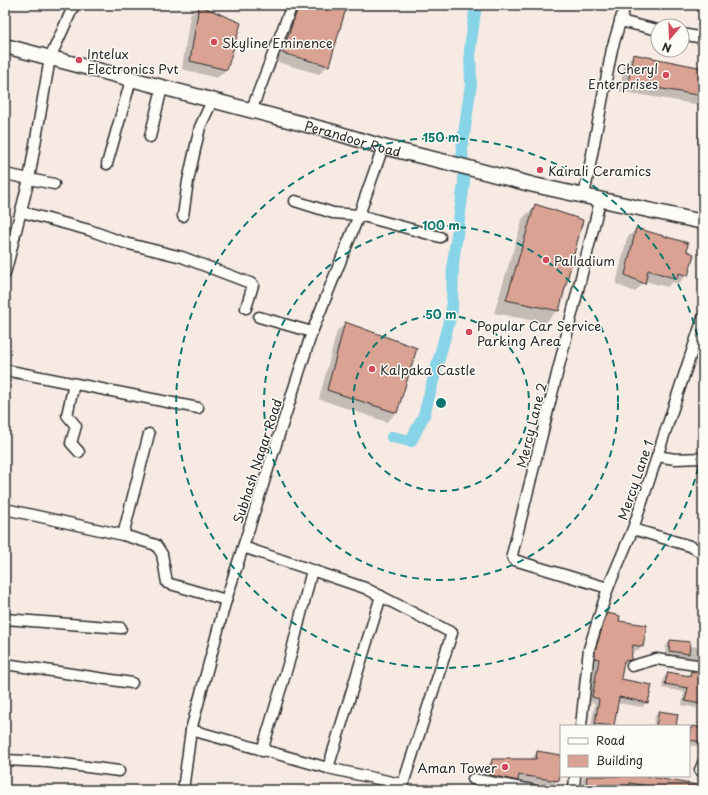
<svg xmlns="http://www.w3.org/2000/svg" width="708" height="795" viewBox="0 0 708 795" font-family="'Playpen Sans',sans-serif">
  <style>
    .shadow { fill: #0003 }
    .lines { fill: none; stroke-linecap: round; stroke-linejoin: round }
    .canal { stroke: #87d3e7; stroke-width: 12 }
    .building { fill: #d9a292; stroke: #2b2b2b }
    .street-casing { stroke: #2b2b2b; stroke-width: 13 }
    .secondary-casing { stroke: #2b2b2b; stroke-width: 17 }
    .street { stroke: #fdfcf7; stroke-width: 10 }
    .secondary { stroke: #fdfcf7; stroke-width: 14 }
    .ring { fill: none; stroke: #0f766e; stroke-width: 2; stroke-dasharray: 7 5 }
    .poi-dot { fill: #d1495b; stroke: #fdfcf7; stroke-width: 1.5 }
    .labels { text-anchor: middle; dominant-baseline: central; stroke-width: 3; stroke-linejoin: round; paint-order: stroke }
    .poi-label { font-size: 13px; fill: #2b2b2b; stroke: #fdfcf7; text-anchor: start }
    .street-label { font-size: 13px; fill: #2b2b2b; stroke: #fdfcf7 }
    .centre { fill: #0f766e; stroke: #fdfcf7; stroke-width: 2 }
    .ring-label { font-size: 12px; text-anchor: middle; font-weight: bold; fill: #0f766e; stroke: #fdfcf7; stroke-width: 3; stroke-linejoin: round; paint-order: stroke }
  </style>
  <rect width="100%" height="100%" fill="#f6eae3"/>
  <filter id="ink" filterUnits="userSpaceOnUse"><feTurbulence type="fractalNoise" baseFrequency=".025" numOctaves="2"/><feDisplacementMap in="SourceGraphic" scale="8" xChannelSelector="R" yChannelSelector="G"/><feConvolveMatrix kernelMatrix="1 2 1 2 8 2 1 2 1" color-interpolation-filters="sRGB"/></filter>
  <g filter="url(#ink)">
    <!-- shadow -->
    <g class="shadow">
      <polygon points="294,5 346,5 328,65 319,74 274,61"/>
      <polygon points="199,7 226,70 217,78 182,69 190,15"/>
      <polygon points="633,55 703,69 703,145 697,143 701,105 619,91 625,63"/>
      <polygon points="536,205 558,310 545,323 494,313 523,218"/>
      <polygon points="636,229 687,275 678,284 673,282 667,287 645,281 635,292 616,284 627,238"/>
      <polygon points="346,323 416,349 396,413 387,422 319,399 337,331"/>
      <polygon points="607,614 642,646 638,651 632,650 630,659 622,665 620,680 647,702 642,707 617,703 613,726 591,726 595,703 587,702 594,664 590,663 603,619"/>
      <polygon points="670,641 689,646 703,647 703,666 689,662 690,658 665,655 666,645"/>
      <polygon points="691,672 703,673 703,701 701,701 696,708 682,705 684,692 662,688 664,677 668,673 686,677"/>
      <polygon points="659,712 675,724 685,726 653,726 655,716"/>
      <polygon points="689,727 703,729 703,747 689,745"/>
      <polygon points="537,752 561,756 558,780 552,786 517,780 511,786 485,781 487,765 493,760 531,760"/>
      <polygon points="583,776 657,776 657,779 703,787 703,790 640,790 628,788 627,790 581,790"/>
    </g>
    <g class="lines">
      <!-- canal -->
      <polyline class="canal" points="392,437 411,441 424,415 452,310 453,263 464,183 462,149 471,84 470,48 476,5"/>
    </g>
    <!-- building -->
    <g class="building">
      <polygon points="199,5 241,23 227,70 190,61"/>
      <polygon points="299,5 347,5 329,66 282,53"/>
      <polygon points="633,54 703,68 703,96 628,83"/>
      <polygon points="535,204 583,220 559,311 506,300"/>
      <polygon points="636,228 688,243 687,251 694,254 688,276 679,273 677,279 648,270 645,284 625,275"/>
      <polygon points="345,322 417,348 397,413 327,390"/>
      <polygon points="607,613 620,616 619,621 647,625 643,647 633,645 631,660 624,661 621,679 652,685 648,703 619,697 614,726 595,724 599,699 592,697 599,659 595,658 595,650"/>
      <polygon points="670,640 690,642 689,654 669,651"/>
      <polygon points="691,671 703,674 701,704 685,701 688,688 665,684 668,672 690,676"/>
      <polygon points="659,711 678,714 676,726 656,726"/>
      <polygon points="692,726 703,728 703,742 689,740"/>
      <polygon points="537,751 561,755 559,781 519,775 518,781 490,775 492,759 536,759"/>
      <polygon points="587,776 645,776 697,785 697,790 652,790 653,787 630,783 628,790 586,786"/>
    </g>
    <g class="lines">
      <!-- street casing -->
      <g class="street-casing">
        <g id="street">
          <polyline points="620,21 658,30"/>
          <polyline points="682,34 703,38"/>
          <polyline points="251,111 292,5"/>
          <polyline points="150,137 162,88"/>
          <polyline points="107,164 131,80"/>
          <polyline points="5,174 54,184"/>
          <polyline points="584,196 612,49 625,5"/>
          <polyline points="295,201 333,213 359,215 440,237"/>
          <polyline points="600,201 512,555 514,560 608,588"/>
          <polyline points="22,212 89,230 125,243 182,257 250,283 253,285 246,308"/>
          <polyline points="183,216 188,181 200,127 212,101"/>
          <polyline points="5,274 29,179 50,58 74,5"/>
          <polyline points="259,317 312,332"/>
          <polyline points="5,370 198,408"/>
          <polyline points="74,384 67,415 76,426 71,443 79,452"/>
          <polyline points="657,456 675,459 703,458"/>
          <polyline points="5,509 123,535 156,545 162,554 167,583 226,600"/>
          <polyline points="633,529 690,546 703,553"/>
          <polyline points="123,535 149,434"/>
          <polyline points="243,547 365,588 452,633 401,790"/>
          <polyline points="5,619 121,628"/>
          <polyline points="5,664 132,683"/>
          <polyline points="632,666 656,659 703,666"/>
          <polyline points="581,726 589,649 608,588 633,529 703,318"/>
          <polyline points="191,730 328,768 401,784"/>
          <polyline points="262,751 290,658 312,570"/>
          <polyline points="5,760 48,762 119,771"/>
          <polyline points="328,768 381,596"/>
          <polyline points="700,770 703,763"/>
          <polyline points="473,779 533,790"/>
          <polyline points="183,790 191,730 226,600 312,332 359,215 383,147"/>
          <polyline points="574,790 575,776"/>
        </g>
      </g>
      <!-- secondary casing -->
      <g class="secondary-casing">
        <g id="secondary">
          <path id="s1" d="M5,46L330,131L383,147L446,162L534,185L703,222"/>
        </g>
      </g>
      <!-- street -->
      <use href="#street" class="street"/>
      <!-- secondary -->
      <use href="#secondary" class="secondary"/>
    </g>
  </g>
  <!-- distance rings -->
  <g class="ring">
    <circle cx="441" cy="403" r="88"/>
    <circle cx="441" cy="403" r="177"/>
    <path d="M703 444A265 265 0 1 1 703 362"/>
  </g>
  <!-- markers -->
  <g class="poi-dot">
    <circle cx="214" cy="42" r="4"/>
    <circle cx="79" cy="60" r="4"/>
    <circle cx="666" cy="75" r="4"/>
    <circle cx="540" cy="170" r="4"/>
    <circle cx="546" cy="260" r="4"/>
    <circle cx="469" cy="332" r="4"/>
    <circle cx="372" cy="369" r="4"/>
    <circle cx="505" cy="767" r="4"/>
  </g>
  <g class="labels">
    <!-- poi labels -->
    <g class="poi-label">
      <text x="222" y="42">Skyline Eminence</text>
      <text x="87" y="53">Intelux<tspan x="87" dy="15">Electronics Pvt</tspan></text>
      <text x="658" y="68" text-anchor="end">Cheryl<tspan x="658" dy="15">Enterprises</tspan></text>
      <text x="548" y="170">Kairali Ceramics</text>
      <text x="554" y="260">Palladium</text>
      <text x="477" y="325">Popular Car Service<tspan x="477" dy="15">Parking Area</tspan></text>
      <text x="380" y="369">Kalpaka Castle</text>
      <text x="497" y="767" text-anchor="end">Aman Tower</text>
    </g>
    <!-- street labels -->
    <g class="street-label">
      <text stroke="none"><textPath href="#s1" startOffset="360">Perandoor Road</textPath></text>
      <text transform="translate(531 425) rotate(-76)">Mercy Lane 2</text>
      <text transform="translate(257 461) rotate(-72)">Subhash Nagar Road</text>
      <text transform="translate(635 480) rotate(-71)">Mercy Lane 1</text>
    </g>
  </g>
  <circle cx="441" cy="403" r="6" class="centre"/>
  <g class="ring-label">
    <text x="441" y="142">150 m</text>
    <text x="441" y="230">100 m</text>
    <text x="441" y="319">50 m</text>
  </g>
  <!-- margin -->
  <rect width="708" height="795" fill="none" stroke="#fdfcf7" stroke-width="20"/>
  <rect x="10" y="10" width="688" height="775" fill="none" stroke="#2b2b2b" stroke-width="1.5" filter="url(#ink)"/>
  <!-- legend -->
  <rect x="560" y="725" width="130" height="52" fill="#fdfcf7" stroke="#a9a8a5"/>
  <rect x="568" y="738" width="20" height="6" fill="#fdfcf7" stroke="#a9a8a5"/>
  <text x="596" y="745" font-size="12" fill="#2b2b2b">Road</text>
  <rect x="568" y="755" width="20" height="12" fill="#d9a292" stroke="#a9a8a5"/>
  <text x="596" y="765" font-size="12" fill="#2b2b2b">Building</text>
  <!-- north arrow -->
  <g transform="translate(670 38) rotate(199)"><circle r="19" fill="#fdfcf7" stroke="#a9a8a5"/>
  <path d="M0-3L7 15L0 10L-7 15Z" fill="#d1495b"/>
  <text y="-6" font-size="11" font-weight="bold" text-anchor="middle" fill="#2b2b2b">N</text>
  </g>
</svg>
